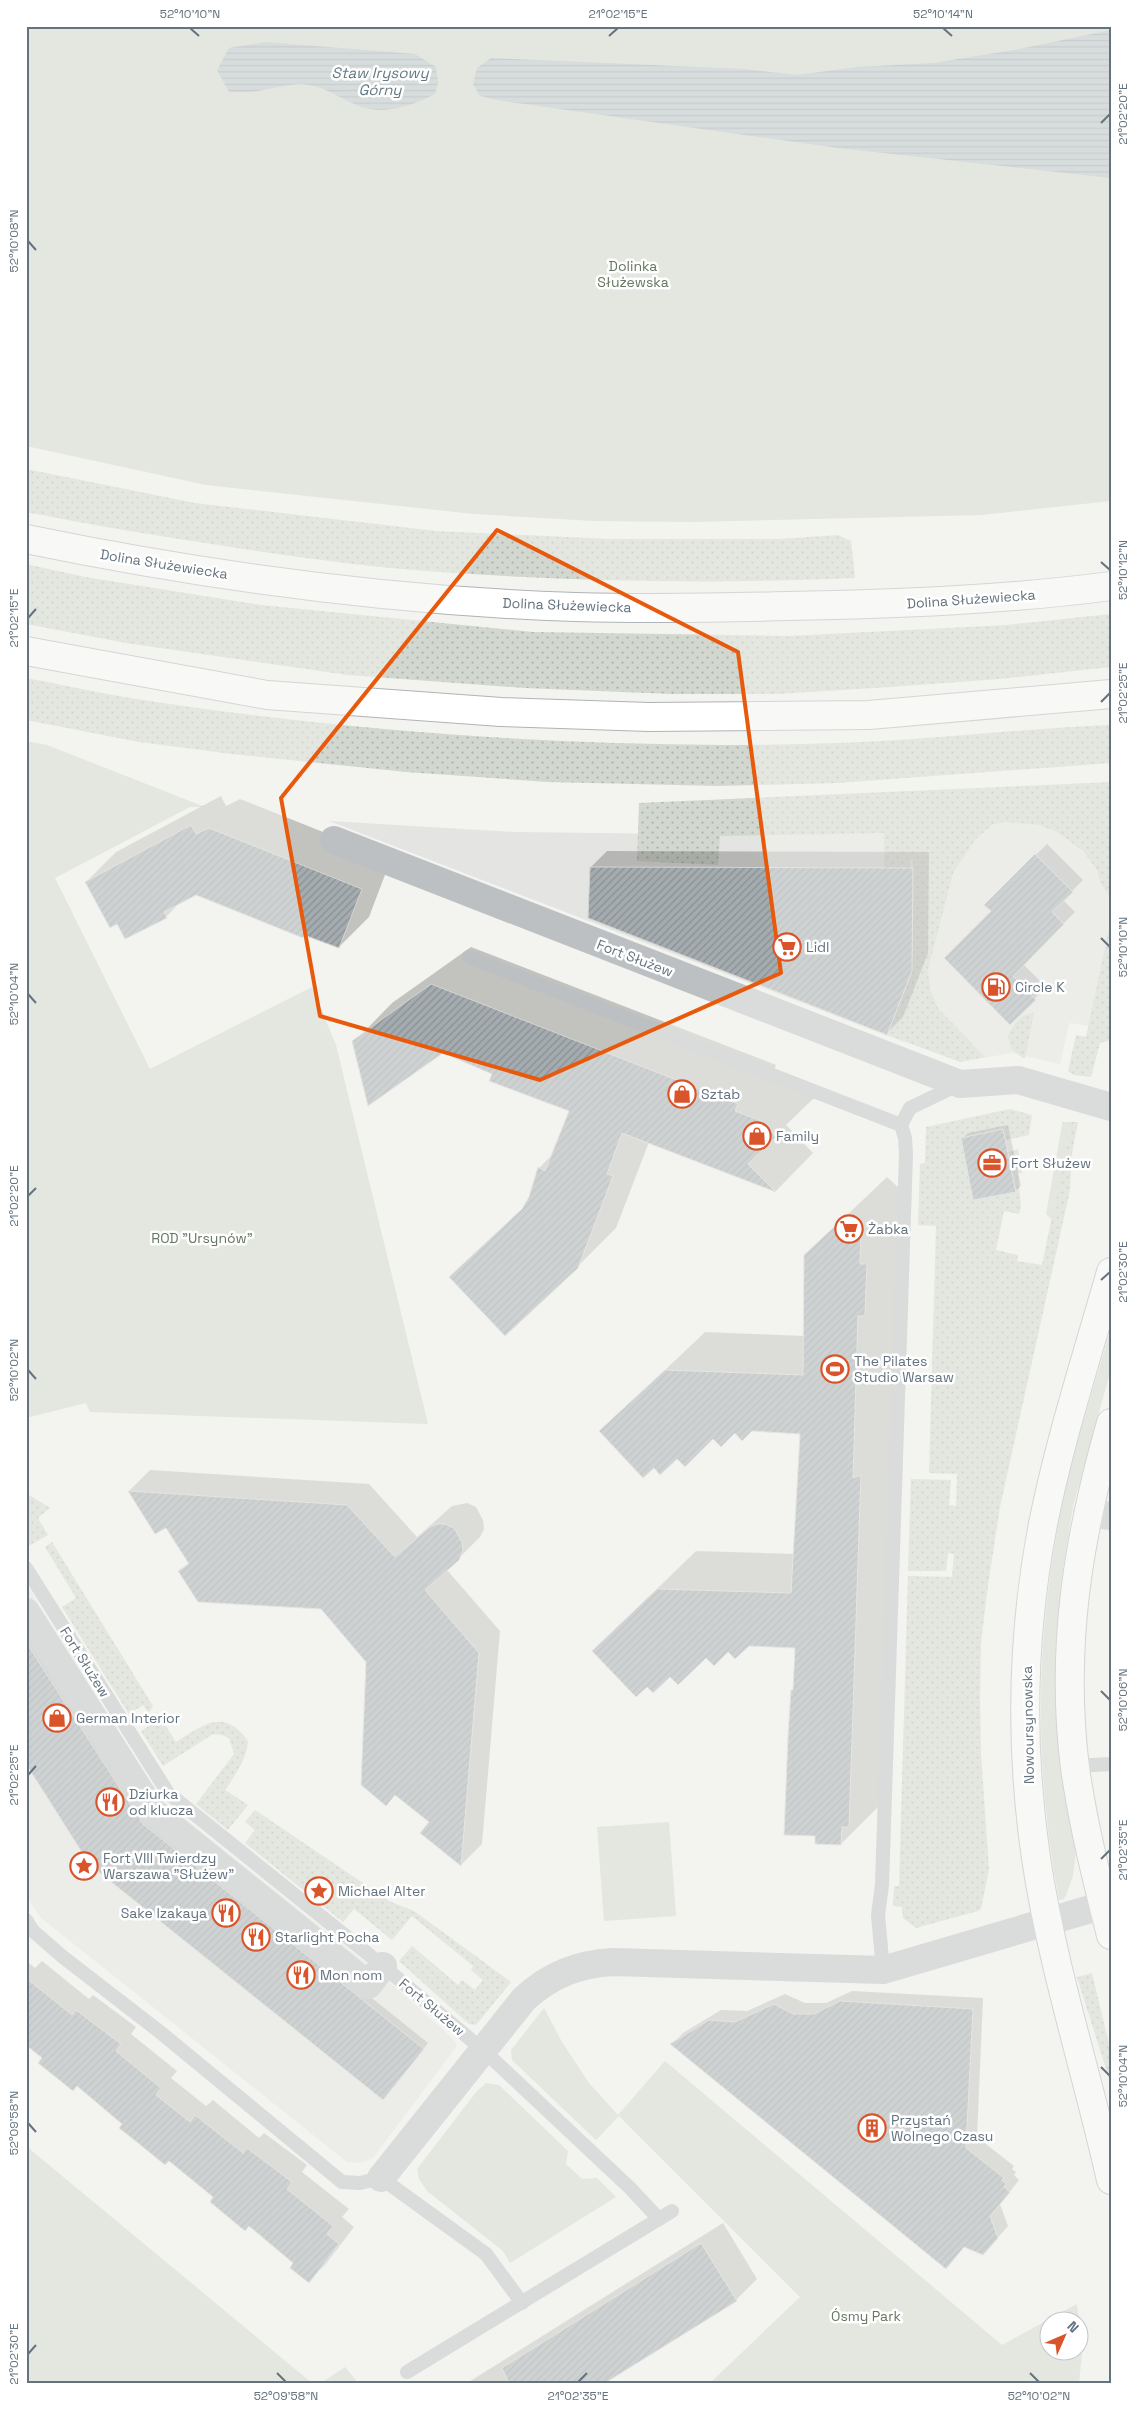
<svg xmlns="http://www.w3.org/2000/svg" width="1137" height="2409" viewBox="0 0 1137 2409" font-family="'Space Grotesk',sans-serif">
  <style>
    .built { fill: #e4e5e3 }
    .grass { fill: url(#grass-dots) }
    .green { fill: #d2d8cf }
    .water { fill: url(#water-rules) }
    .shadow { fill: #0003 }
    .building { fill: url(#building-hatch); stroke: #d4d4d2 }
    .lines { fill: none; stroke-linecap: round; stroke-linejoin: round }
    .secondary-casing { stroke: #afb4b8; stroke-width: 30 }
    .primary-casing { stroke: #b0b4b7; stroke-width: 30 }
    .lane { stroke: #bcc0c3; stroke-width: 14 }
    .street { stroke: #bcc0c3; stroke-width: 28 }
    .secondary { stroke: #fff; stroke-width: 28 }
    .primary { stroke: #fff; stroke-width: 28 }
    .marked { fill: none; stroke: #e8590c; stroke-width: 4; stroke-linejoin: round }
    .ticks { fill: none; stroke: #64737f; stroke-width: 2 }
    .labels { text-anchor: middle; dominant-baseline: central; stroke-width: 5; stroke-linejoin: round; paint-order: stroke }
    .park-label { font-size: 14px; fill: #667762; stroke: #fff }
    .street-label { font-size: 14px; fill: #64737f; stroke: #fff }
    .poi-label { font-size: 14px; fill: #64737f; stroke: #fff; text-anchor: start }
    .water-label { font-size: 15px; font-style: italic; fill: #647a84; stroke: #fff }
    .neatline { fill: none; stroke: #64737f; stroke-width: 2 }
    .ticks-label { font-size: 12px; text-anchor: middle; fill: #64737f }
  </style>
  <defs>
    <pattern id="grass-dots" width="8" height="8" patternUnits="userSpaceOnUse" patternTransform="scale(1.25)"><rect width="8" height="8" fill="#d2d8cf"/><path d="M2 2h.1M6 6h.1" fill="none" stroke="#aeb4ad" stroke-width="1.8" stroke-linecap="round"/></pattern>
    <pattern id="water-rules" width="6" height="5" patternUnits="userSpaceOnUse" patternTransform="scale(1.25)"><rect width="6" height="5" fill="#b6c1c6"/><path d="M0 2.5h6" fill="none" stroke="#98a1a6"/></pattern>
    <pattern id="building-hatch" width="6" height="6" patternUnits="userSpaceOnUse" patternTransform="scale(1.25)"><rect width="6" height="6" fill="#a4acb0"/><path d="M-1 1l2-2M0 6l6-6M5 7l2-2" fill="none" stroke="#899094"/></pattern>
  </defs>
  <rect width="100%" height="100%" fill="#f3f3ef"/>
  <!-- built -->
  <g class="built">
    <polygon points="329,821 516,832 766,835 958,826 951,876 975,840 992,825 1004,822 1039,825 1057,832 1083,851 1097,870 1100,882 1111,899 1111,919 1089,1026 1069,1023 1060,1064 1012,1053 960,1062 910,1042 903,1042"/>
    <polygon points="26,1584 163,1801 386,1979 451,2037 457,2046 373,2158 360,2163 347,2162 40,1917 26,1895"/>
  </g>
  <!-- grass -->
  <g class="grass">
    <path d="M26,469L195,503L436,531L609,539H780L838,535L851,541L855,578C717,584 579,582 441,572C373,568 304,558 237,548C166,537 96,526 26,512Z"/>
    <polygon points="26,564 85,577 261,605 533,632 789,636 1007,625 1111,614 1111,667 1000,679 890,687 777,694 671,694 525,688 348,675 126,643 26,624"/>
    <path d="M26,678C69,686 112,696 156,702C343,730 533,744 723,745C775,745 829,744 881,741C958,737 1034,728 1111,725V763L837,783L719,786L548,782L406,772L232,754L139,742L26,720Z"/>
    <polygon points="1111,782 1111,899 1100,882 1097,870 1083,851 1057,832 1039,825 1004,822 992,825 975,840 953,873 928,970 931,992 938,1008 985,1057 960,1062 887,1035 912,971 913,860 910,860 910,868 884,868 884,833 720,836 718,865 637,861 639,803"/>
    <polygon points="1111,919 1111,1040 1100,1043 1091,1077 1074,1075 1068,1071 1076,1035 1086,1037"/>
    <path d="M1034,1013L1025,1058H1023L1011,1049L1008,1036C1013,1024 1021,1014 1034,1013Z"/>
    <polygon points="1010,1109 1032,1115 1029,1135 1006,1140 1003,1129 961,1138 973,1200 1016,1192 1008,1152 1018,1149 1022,1173 1018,1173 1021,1208 1019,1214 1004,1211 996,1250 1018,1255 1017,1261 1042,1265 1070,1128 1062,1125 1063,1122 1078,1122 1072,1153 1070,1190 1000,1507 987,1592 981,1643 980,1697 981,1754 989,1869 981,1909 978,1911 916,1928 903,1918 902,1907 893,1906 894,1886 899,1886 908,1576 952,1577 954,1554 948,1553 946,1571 908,1571 911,1479 951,1480 949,1505 956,1506 957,1474 929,1473 936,1226 918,1225 920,1164 925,1163 926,1127"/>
    <polygon points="26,1493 50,1508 38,1518 48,1535 27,1547"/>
    <polygon points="52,1542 153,1706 149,1713 143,1705 129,1714 62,1607 76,1598 45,1547"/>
    <path d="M157,1712L176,1742C203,1725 224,1707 248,1741C246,1760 236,1774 225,1790L248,1805L228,1830L196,1804L234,1754L229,1738L222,1735L213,1734L163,1766L141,1731L154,1723Z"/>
    <polygon points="255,1810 391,1902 414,1911 511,1982 476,2025 469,2024 399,1961 412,1946 458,1985 462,1980 475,1990 483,1980 471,1970 473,1966 412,1916 392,1940 354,1909 343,1922 245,1843 255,1830 245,1822"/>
    <polygon points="1092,1973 1111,2053 1111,2085 1077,1977"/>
  </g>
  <!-- green -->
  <g class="green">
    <polygon points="26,26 1111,26 1111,501 981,515 693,522 594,521 474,514 206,485 26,446"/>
    <polygon points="26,741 47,745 205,807 190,807 55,878 150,1069 312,987 336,1045 428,1424 90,1412 86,1403 26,1418"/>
    <polygon points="1062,1125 1070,1128 1052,1220 1046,1214"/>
    <path d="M1111,1328V1369L1073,1506L1061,1582L1056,1643V1706L1062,1778L1076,1850L1073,1876L1066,1895L1064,1899L1059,1900C1034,1770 1035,1636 1062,1506C1074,1446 1094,1387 1111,1328Z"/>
    <polygon points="669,1822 676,1916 604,1921 597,1827"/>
    <polygon points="544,2008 562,2042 589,2083 618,2115 665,2061 1002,2345 1077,2304 1079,2322 1050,2322 1050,2352 1080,2352 1080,2322 1083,2343 1079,2383 710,2383 800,2297 619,2116 596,2140 512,2060 511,2050"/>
    <polygon points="486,2083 499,2085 568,2151 566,2164 582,2179 597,2178 616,2197 510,2263 503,2251 427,2191 419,2179 417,2169 477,2091"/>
    <polygon points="26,2146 312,2383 26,2383"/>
    <polygon points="345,2367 358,2383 320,2383 321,2383"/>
  </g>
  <!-- water -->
  <g class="water">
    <polygon points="1111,30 1111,178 838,148 502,101 480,96 473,84 477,68 491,58 745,69 797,75 857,67 933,63 1019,49"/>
    <path d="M266,42L415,54L436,67L438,83L435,94C414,105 386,115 362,107C344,101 328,88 309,85C290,82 271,90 252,92C245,92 237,92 229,92L217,70L229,48Z"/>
  </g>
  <!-- shadow -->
  <g class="shadow">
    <polygon points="221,796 226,806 240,799 391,859 369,917 339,947 196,893 181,901 166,917 118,923 86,882 116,852"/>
    <polygon points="1047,844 1083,880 1063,900 1075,912 1023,964 1046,987 1010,1023 993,911 986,905"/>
    <polygon points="607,851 929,852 928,953 903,1017 886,1034 591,867"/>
    <polygon points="471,947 776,1065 773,1072 814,1098 786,1125 813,1153 776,1191 649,1142 616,1228 577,1267 451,1277 526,1205 539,1168 554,1153 571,1111 494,1073 443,1052 354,1042 392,1003"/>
    <polygon points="1008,1125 1021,1186 1015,1191 963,1138 968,1133"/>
    <polygon points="887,1177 899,1188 879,1806 841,1844 792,1690 795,1687 796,1646 748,1644 706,1656 632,1613 696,1551 795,1554 802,1432 752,1429 735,1431 713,1437 677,1457 654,1466 601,1431 705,1332 804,1336 805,1255"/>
    <polygon points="150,1470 369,1484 417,1537 452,1506 467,1503 476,1507 483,1520 484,1529 480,1537 447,1570 500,1631 482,1844 461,1865 431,1822 396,1794 368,1662 322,1608 180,1571 189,1562 167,1526 155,1533 129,1491"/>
    <polygon points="26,1628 145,1816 428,2043 388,2093 26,1762"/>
    <polygon points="26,1961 35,1968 42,1961 89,1999 93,1995 136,2027 131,2034 177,2071 171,2078 206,2106 213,2100 259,2138 264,2133 307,2165 302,2172 349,2209 342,2217 354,2227 325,2265 308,2281 295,2263 26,2043"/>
    <polygon points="852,1991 983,1998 977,2137 1014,2166 1012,2169 1016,2172 1014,2175 1019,2180 1000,2204 1008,2226 994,2242 965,2246 946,2267 672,2044 683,2033 721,2010 747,2011 785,1994 805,2003 826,2003"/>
    <polygon points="723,2223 757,2279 736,2300 602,2383 467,2383"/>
  </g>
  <!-- building -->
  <g class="building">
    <polygon points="191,825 196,834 209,828 362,889 339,948 304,935 303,938 196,895 164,912 167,918 125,939 117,924 110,928 85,882"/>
    <polygon points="1035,854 1073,892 1052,912 1064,924 1013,976 1036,1000 1010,1025 944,958 991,911 984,905"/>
    <polygon points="590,867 913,868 912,971 887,1035 588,918"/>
    <polygon points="431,984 738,1104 735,1111 761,1121 776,1137 748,1164 776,1192 622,1133 607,1174 613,1176 578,1268 505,1336 449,1277 522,1209 529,1197 538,1167 545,1171 569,1111 489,1081 492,1074 443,1053 368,1106 352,1041"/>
    <polygon points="1003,1129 1016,1192 973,1200 961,1138"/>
    <polygon points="848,1214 861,1227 860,1264 867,1264 865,1316 858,1316 853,1478 861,1475 849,1827 842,1827 841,1845 815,1844 815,1836 784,1835 788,1736 791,1690 793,1690 795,1648 749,1646 735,1659 728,1652 714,1666 706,1658 678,1685 670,1677 653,1693 647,1687 636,1697 592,1651 657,1589 791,1593 800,1434 752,1431 742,1441 735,1433 721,1447 713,1439 685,1467 677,1459 660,1475 654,1468 643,1478 599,1431 665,1370 803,1375 804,1255"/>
    <polygon points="128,1491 347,1505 395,1557 430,1527 436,1524 445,1524 454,1528 462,1542 463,1551 459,1560 425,1590 479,1653 461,1866 420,1833 429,1822 395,1795 386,1806 361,1785 366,1662 321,1609 198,1602 178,1571 189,1564 166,1528 155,1534"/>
    <polygon points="26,1642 143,1824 424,2049 383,2100 90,1865 26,1764"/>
    <polygon points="26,1978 72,2015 76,2010 121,2044 116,2051 161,2088 156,2095 190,2122 195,2115 243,2153 247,2148 292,2182 287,2189 333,2226 327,2234 339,2244 309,2283 290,2268 293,2263 249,2226 245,2231 210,2202 213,2197 169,2161 165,2165 138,2143 119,2128 122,2124 77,2086 73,2091 38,2063 42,2058 26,2045"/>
    <polygon points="840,2001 973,2009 966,2148 1004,2178 1002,2180 1006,2184 1004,2187 1010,2192 990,2216 998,2238 983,2255 964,2247 946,2269 670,2044 709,2020 735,2022 774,2004 793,2014 814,2014"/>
    <polygon points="701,2243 737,2301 605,2383 509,2383 502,2368"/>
  </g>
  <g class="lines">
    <!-- secondary casing -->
    <g class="secondary-casing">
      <g id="secondary">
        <path d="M1111,1272C1087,1356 1060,1439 1043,1524C1022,1633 1020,1748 1036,1858C1052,1966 1087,2073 1111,2180"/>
        <path d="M1111,1423C1078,1538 1060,1648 1075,1768C1083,1824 1097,1880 1111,1935"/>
      </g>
    </g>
    <!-- primary casing -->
    <g class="primary-casing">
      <g id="primary">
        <path d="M26,539C206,576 391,601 575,607C646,609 717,608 788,606C896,604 1004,600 1111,586"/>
        <polyline points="26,651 267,695 501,712 649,717 869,715 1111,694"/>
      </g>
    </g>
    <!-- lane -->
    <g class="lane">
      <polyline points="469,957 901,1125 905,1138 906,1154 882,1885 878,1915 883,1970"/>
      <polyline points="901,1125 910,1108 960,1084"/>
      <polyline points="26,1568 168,1793 383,1966 483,2050 630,2188 659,2219"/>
      <polyline points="1075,1766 1111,1764"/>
      <polyline points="26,1920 33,1931 63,1957 160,2032 342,2182 360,2183 381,2178 486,2254 522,2303"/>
      <polyline points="407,2372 672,2211"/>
    </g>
    <!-- street -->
    <g class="street">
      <polyline points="334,840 960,1084 1018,1080 1111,1107"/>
      <polyline points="1087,1513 1111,1516"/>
      <polyline points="26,1612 153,1812 368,1985 383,1966"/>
      <path d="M381,2178L524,1999C550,1975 578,1964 613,1962L883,1970L1104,1905"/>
    </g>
    <!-- secondary -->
    <use href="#secondary" class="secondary"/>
    <!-- primary -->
    <use href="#primary" class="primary"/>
  </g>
  <!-- marked area -->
  <path d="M0 0H1137V2409H0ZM497,530L738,652L781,973L540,1080L320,1016L281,798Z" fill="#f3f3ef" fill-opacity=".55" fill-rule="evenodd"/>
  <path class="marked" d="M497,530L738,652L781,973L540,1080L320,1016L281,798Z"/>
  <!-- ticks -->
  <path class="ticks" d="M190,28L199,36M943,28L952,36M609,36L618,28M1101,123L1110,114M28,241L36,250M1101,562L1110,570M28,618L36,609M1101,702L1110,693M1101,938L1110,947M28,994L36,1003M28,1196L36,1188M1101,1280L1110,1272M28,1370L36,1379M1101,1691L1110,1700M28,1775L36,1766M1101,1859L1110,1850M1101,2067L1110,2076M28,2123L36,2132M28,2354L36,2345M277,2373L286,2382M1030,2373L1039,2382M578,2382L587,2373"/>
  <!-- icons -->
  <defs>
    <g id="supermarket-ring" transform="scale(1.4375)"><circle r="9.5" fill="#fff" stroke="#d9542a" stroke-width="1.5"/><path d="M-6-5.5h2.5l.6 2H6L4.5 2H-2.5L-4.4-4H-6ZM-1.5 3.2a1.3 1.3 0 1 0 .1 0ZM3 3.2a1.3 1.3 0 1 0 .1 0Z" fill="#d9542a"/></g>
    <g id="fuel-ring" transform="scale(1.4375)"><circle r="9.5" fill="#fff" stroke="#d9542a" stroke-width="1.5"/><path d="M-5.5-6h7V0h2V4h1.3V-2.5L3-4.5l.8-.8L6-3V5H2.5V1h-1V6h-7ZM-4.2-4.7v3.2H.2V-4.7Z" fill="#d9542a"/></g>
    <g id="shop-ring" transform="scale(1.4375)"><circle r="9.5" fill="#fff" stroke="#d9542a" stroke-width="1.5"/><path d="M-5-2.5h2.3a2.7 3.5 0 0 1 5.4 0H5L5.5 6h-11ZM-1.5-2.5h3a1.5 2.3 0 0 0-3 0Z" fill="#d9542a"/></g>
    <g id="office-ring" transform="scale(1.4375)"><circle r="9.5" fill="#fff" stroke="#d9542a" stroke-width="1.5"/><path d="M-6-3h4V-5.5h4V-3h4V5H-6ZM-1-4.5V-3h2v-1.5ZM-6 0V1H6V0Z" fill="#d9542a"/></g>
    <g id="stadium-ring" transform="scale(1.4375)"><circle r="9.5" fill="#fff" stroke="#d9542a" stroke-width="1.5"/><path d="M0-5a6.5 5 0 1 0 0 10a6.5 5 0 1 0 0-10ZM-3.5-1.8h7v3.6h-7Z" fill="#d9542a"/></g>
    <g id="restaurant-ring" transform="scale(1.4375)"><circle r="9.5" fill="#fff" stroke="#d9542a" stroke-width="1.5"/><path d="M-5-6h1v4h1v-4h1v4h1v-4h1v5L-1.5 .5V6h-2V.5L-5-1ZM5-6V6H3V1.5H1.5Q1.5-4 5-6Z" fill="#d9542a"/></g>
    <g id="sight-ring" transform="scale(1.4375)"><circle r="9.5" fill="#fff" stroke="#d9542a" stroke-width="1.5"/><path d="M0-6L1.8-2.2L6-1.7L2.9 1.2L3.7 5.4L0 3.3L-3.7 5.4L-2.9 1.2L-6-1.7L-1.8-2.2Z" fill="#d9542a"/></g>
    <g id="building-ring" transform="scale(1.4375)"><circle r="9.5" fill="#fff" stroke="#d9542a" stroke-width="1.5"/><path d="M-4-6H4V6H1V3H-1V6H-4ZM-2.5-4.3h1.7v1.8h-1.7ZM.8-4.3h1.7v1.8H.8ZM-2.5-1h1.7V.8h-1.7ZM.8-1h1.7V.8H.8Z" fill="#d9542a"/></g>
  </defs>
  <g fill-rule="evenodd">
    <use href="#supermarket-ring" x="787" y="947"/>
    <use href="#fuel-ring" x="996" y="987"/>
    <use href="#shop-ring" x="682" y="1094"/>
    <use href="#shop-ring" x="757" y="1136"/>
    <use href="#office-ring" x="992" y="1163"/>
    <use href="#supermarket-ring" x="849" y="1229"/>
    <use href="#stadium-ring" x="835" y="1369"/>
    <use href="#shop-ring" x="57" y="1718"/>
    <use href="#restaurant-ring" x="110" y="1802"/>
    <use href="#sight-ring" x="84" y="1866"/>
    <use href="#sight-ring" x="319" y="1891"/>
    <use href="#restaurant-ring" x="226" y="1913"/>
    <use href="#restaurant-ring" x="256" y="1937"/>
    <use href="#restaurant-ring" x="301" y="1975"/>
    <use href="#building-ring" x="872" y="2128"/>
  </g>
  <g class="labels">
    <!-- park labels -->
    <g class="park-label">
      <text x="633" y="266">Dolinka<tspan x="633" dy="16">Służewska</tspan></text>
      <text x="202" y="1238">ROD "Ursynów"</text>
      <text x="866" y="2316">Ósmy Park</text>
    </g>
    <!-- street labels -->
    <g class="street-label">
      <text transform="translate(164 564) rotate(9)">Dolina Służewiecka</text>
      <text transform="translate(971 599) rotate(-4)">Dolina Służewiecka</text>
      <text transform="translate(567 605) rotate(2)">Dolina Służewiecka</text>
      <text transform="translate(635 958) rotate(21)">Fort Służew</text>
      <text transform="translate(85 1662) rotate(58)">Fort Służew</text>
      <text transform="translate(1028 1725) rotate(-91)">Nowoursynowska</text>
      <text transform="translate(432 2007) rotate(40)">Fort Służew</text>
    </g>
    <!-- poi labels -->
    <g class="poi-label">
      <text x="806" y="947">Lidl</text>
      <text x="1015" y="987">Circle K</text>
      <text x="701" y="1094">Sztab</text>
      <text x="776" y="1136">Family</text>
      <text x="1011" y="1163">Fort Służew</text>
      <text x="868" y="1229">Żabka</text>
      <text x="854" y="1361">The Pilates<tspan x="854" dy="16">Studio Warsaw</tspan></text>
      <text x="76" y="1718">German Interior</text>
      <text x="129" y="1794">Dziurka<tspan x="129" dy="16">od klucza</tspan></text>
      <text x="103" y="1858">Fort VIII Twierdzy<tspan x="103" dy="16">Warszawa "Służew"</tspan></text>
      <text x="338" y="1891">Michael Alter</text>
      <text x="207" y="1913" text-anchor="end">Sake Izakaya</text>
      <text x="275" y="1937">Starlight Pocha</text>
      <text x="320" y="1975">Mon nom</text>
      <text x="891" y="2120">Przystań<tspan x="891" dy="16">Wolnego Czasu</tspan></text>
    </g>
    <!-- water labels -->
    <g class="water-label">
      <text x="380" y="72">Staw Irysowy<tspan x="380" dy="17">Górny</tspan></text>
    </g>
  </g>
  <!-- border -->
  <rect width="1137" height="2409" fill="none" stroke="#ffffff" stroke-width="55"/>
  <!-- north arrow -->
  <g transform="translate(1064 2336) rotate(45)"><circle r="24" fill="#ffffff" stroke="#c1c7cc"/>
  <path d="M0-4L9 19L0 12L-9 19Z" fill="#d9542a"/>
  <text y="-8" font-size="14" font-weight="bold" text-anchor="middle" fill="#64737f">N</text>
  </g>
  <rect x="28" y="28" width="1082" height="2354" class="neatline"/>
  <g class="ticks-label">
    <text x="190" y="18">52°10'10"N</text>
    <text x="618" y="18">21°02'15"E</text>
    <text x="943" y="18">52°10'14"N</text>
    <text transform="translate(1123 114) rotate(-90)" y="4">21°02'20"E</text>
    <text transform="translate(14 241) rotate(-90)" y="4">52°10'08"N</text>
    <text transform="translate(1123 570) rotate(-90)" y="4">52°10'12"N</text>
    <text transform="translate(14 618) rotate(-90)" y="4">21°02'15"E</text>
    <text transform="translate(1123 693) rotate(-90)" y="4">21°02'25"E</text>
    <text transform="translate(1123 947) rotate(-90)" y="4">52°10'10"N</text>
    <text transform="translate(14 994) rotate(-90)" y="4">52°10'04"N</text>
    <text transform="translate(14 1196) rotate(-90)" y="4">21°02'20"E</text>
    <text transform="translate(1123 1272) rotate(-90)" y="4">21°02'30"E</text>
    <text transform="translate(14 1370) rotate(-90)" y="4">52°10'02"N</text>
    <text transform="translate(1123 1700) rotate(-90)" y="4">52°10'06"N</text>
    <text transform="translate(14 1775) rotate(-90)" y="4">21°02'25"E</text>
    <text transform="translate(1123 1850) rotate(-90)" y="4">21°02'35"E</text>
    <text transform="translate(1123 2076) rotate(-90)" y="4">52°10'04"N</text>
    <text transform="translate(14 2123) rotate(-90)" y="4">52°09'58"N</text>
    <text transform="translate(14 2354) rotate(-90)" y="4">21°02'30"E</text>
    <text x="286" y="2400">52°09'58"N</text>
    <text x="578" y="2400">21°02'35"E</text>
    <text x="1039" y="2400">52°10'02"N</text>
  </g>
</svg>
